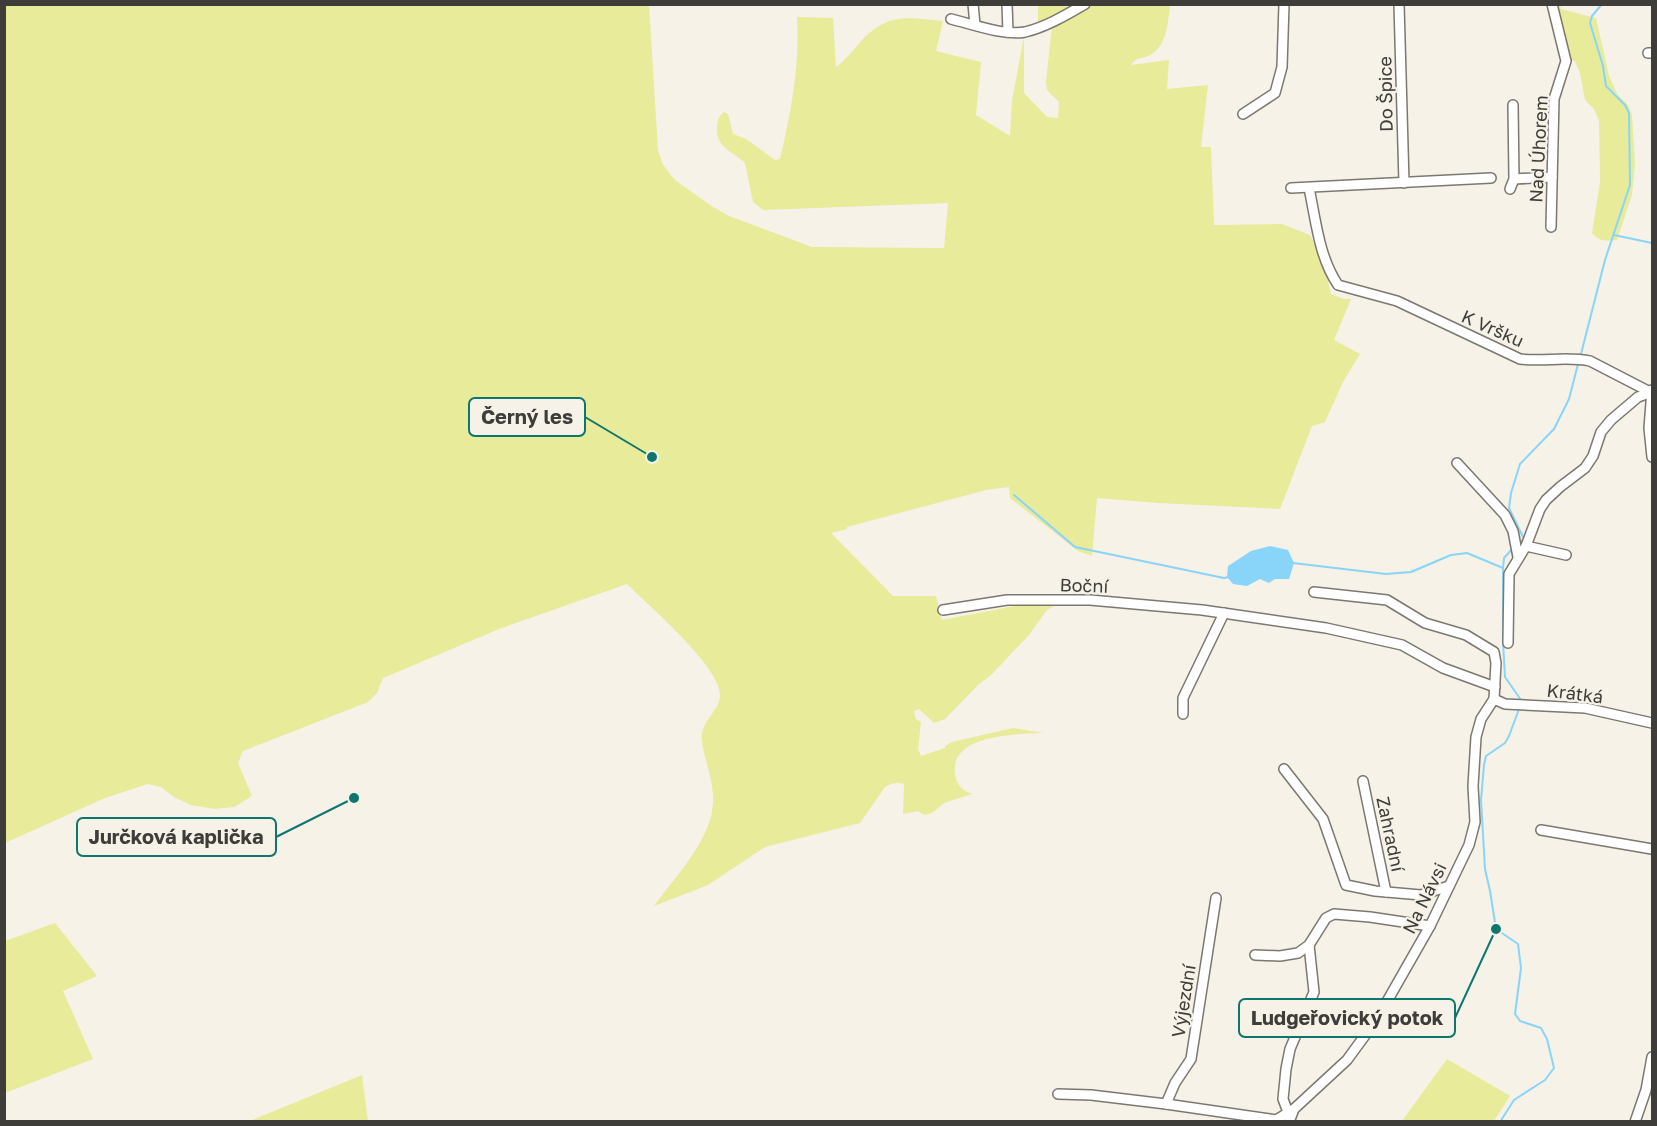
<svg xmlns="http://www.w3.org/2000/svg" width="1657" height="1126" viewBox="0 0 1657 1126" font-family="'Golos Text',sans-serif">
  <style>
    .green { fill: #e7eb9a }
    .water { fill: #89d4f9 }
    .lines { fill: none; stroke-linecap: round; stroke-linejoin: round }
    .stream { stroke: #89d4f9; stroke-width: 2 }
    .minor-casing { stroke: #7c7870; stroke-width: 12 }
    .minor { stroke: #fff; stroke-width: 9 }
    .labels { text-anchor: middle; dominant-baseline: central; stroke-width: 4.5; stroke-linejoin: round; paint-order: stroke }
    .street-label { font-size: 18px; fill: #3e3d39; stroke: #f6f2e8 }
    .leader { fill: none; stroke: #0f766e; stroke-width: 2 }
    .callout-dot { fill: #0f766e; stroke: #f6f2e8; stroke-width: 2 }
    .callout { fill: #f6f2e8; stroke: #0f766e; stroke-width: 2 }
    .callout-label { font-size: 20px; text-anchor: middle; font-weight: bold; fill: #3e3d39 }
  </style>
  <rect width="100%" height="100%" fill="#f6f2e8"/>
  <!-- green -->
  <g class="green">
    <polygon points="1038,4 1078,5 1038,22"/>
    <path d="M5,5H649L658,150L663,165L675,180L713,207L729,216L812,247L944,248L948,203L763,210L753,202L745,163C734,152 717,148 717,130C717,122 718,117 724,112L728,114L733,134L746,139L775,160L780,159C791,112 800,66 797,17L833,18L836,67C847,59 854,49 863,39C890,12 908,18 943,21L936,51L981,62L976,115L1010,136L1012,101L1024,36V93L1047,117L1058,118L1059,102L1047,90L1046,82L1052,25L1086,7L1096,5H1170C1168,22 1167,48 1148,56C1140,59 1136,58 1131,65L1169,60L1167,89L1208,85L1201,147H1211L1214,225L1282,224L1310,235L1323,261L1331,294L1344,299H1351L1334,340L1360,354L1343,382L1325,422L1312,426L1280,509L1158,503L1097,498L1092,556L1078,551L1010,498L1009,487L986,490L847,527V529L831,533L893,596H936L942,620L1056,598L1054,606L1047,610L1029,635L992,674L978,685L945,719L934,723L919,709L914,711L916,719L921,722L918,749L921,756L945,748V746L952,742L1013,728L1044,733C1018,734 949,734 955,774C957,786 962,790 972,794L944,803L932,813L924,815L918,811L903,814L904,784C896,782 892,783 885,787L860,823L765,847L708,885L654,906C676,875 716,836 713,795C712,776 704,759 702,741C699,721 720,712 720,695C720,666 649,606 627,584L499,629L395,673L383,678L377,693L368,702L243,751L238,763L252,796L234,807L214,809L191,805L174,797L161,787L148,784L105,798L5,843Z"/>
    <path d="M1556,5H1560L1561,9L1596,18L1609,76L1617,94L1628,105L1632,115L1635,164L1632,195L1617,240C1605,241 1600,242 1592,233L1600,182L1599,121L1594,109L1585,100L1580,73L1575,61H1569Z"/>
    <polygon points="55,923 97,976 63,991 93,1059 5,1093 5,941"/>
    <polygon points="1447,1059 1510,1096 1494,1121 1402,1121"/>
    <polygon points="362,1075 368,1121 250,1121"/>
  </g>
  <!-- water -->
  <polygon class="water" points="1270,546 1288,550 1294,563 1289,579 1275,579 1269,583 1260,579 1247,586 1233,584 1227,577 1228,566 1251,551"/>
  <g class="lines">
    <!-- stream -->
    <g class="stream">
      <polyline points="1614,235 1652,243"/>
      <polyline points="1581,354 1605,260 1630,185 1629,113 1625,105 1606,86 1603,66 1590,23 1592,16 1602,4"/>
      <polyline points="1014,495 1075,547 1224,578 1229,577"/>
      <polyline points="1519,543 1524,539 1509,508 1511,493 1520,464 1554,429 1569,399 1578,364"/>
      <polyline points="1514,547 1504,558 1503,568 1503,642 1505,677 1521,700"/>
      <polyline points="1293,563 1386,574 1411,572 1451,555 1467,553 1503,568"/>
      <polyline points="1500,1122 1514,1100 1545,1080 1554,1068 1547,1039 1541,1028 1520,1021 1515,1014 1521,968 1518,944 1496,929 1490,891 1485,869 1481,800 1484,765 1486,756 1505,743 1509,736 1519,709"/>
    </g>
    <!-- minor casing -->
    <g class="minor-casing">
      <g id="minor">
        <polyline points="973,4 975,25"/>
        <polyline points="1007,4 1008,32"/>
        <polyline points="1399,4 1404,183"/>
        <path d="M951,19C972,24 1004,36 1025,32C1046,27 1066,15 1085,4"/>
        <polyline points="1648,53 1652,53"/>
        <polyline points="1243,114 1275,93 1282,67 1284,4"/>
        <polyline points="1514,179 1552,177"/>
        <polyline points="1291,188 1491,178"/>
        <path d="M1309,188C1316,221 1319,257 1338,285L1397,301L1520,359C1543,362 1567,356 1590,361L1652,393"/>
        <polyline points="1510,189 1514,179 1513,105"/>
        <polyline points="1551,227 1554,99 1566,61 1552,4"/>
        <polyline points="1652,390 1649,428 1652,457"/>
        <polyline points="1457,463 1505,515 1513,531 1518,557"/>
        <polyline points="1526,546 1566,555"/>
        <polyline points="943,610 1007,600 1090,600 1202,610 1326,628 1402,645 1443,668 1495,687"/>
        <polyline points="1508,643 1509,574 1526,546 1540,509 1546,500 1560,487 1585,468 1593,456 1601,432 1611,420 1638,397 1652,392"/>
        <polyline points="1494,699 1505,704 1585,708 1652,723"/>
        <polyline points="1183,714 1183,698 1224,613"/>
        <polyline points="1284,769 1323,819 1346,885 1375,891 1421,895 1449,886"/>
        <polyline points="1363,781 1386,892"/>
        <polyline points="1541,830 1652,849"/>
        <polyline points="1255,955 1280,956 1298,953 1309,945 1326,918 1334,914 1370,917 1430,926"/>
        <polyline points="1058,1094 1091,1095 1166,1104 1276,1120 1294,1109"/>
        <polyline points="1166,1104 1175,1083 1191,1059 1216,898"/>
        <polyline points="1288,1112 1283,1099 1286,1069 1290,1049 1314,992 1309,945"/>
        <polyline points="1289,1122 1294,1109 1347,1060 1377,1019 1430,926 1469,845 1475,822 1473,786 1476,737 1481,719 1494,699 1496,663 1494,652 1466,635 1425,623 1387,600 1314,592"/>
        <polyline points="1635,1122 1646,1090 1652,1057"/>
      </g>
    </g>
    <!-- minor -->
    <use href="#minor" class="minor"/>
  </g>
  <g class="labels">
    <!-- street labels -->
    <g class="street-label">
      <text transform="translate(1385 94) rotate(-91)">Do Špice</text>
      <text transform="translate(1538 149) rotate(-87)">Nad Úhorem</text>
      <text transform="translate(1493 328) rotate(24)">K Vršku</text>
      <text transform="translate(1084 585) rotate(2)">Boční</text>
      <text transform="translate(1575 693) rotate(7)">Krátká</text>
      <text transform="translate(1391 834) rotate(78)">Zahradní</text>
      <text transform="translate(1424 898) rotate(-64)">Na Návsi</text>
      <text transform="translate(1183 1001) rotate(-81)">Výjezdní</text>
    </g>
  </g>
  <!-- callouts -->
  <path class="leader" d="M652 457L585 417M354 798L276 837M1496 929L1455 1018"/>
  <g class="callout-dot">
    <circle cx="652" cy="457" r="6"/>
    <circle cx="354" cy="798" r="6"/>
    <circle cx="1496" cy="929" r="6"/>
  </g>
  <g class="callout">
    <rect x="469" y="398" width="116" height="38" rx="6"/>
    <rect x="77" y="818" width="199" height="38" rx="6"/>
    <rect x="1239" y="999" width="216" height="38" rx="6"/>
  </g>
  <g class="callout-label">
    <text x="527" y="424">Černý les</text>
    <text x="176" y="844">Jurčková kaplička</text>
    <text x="1347" y="1025">Ludgeřovický potok</text>
  </g>
  <!-- border -->
  <rect width="1657" height="1126" fill="none" stroke="#3e3d39" stroke-width="12"/>
</svg>
